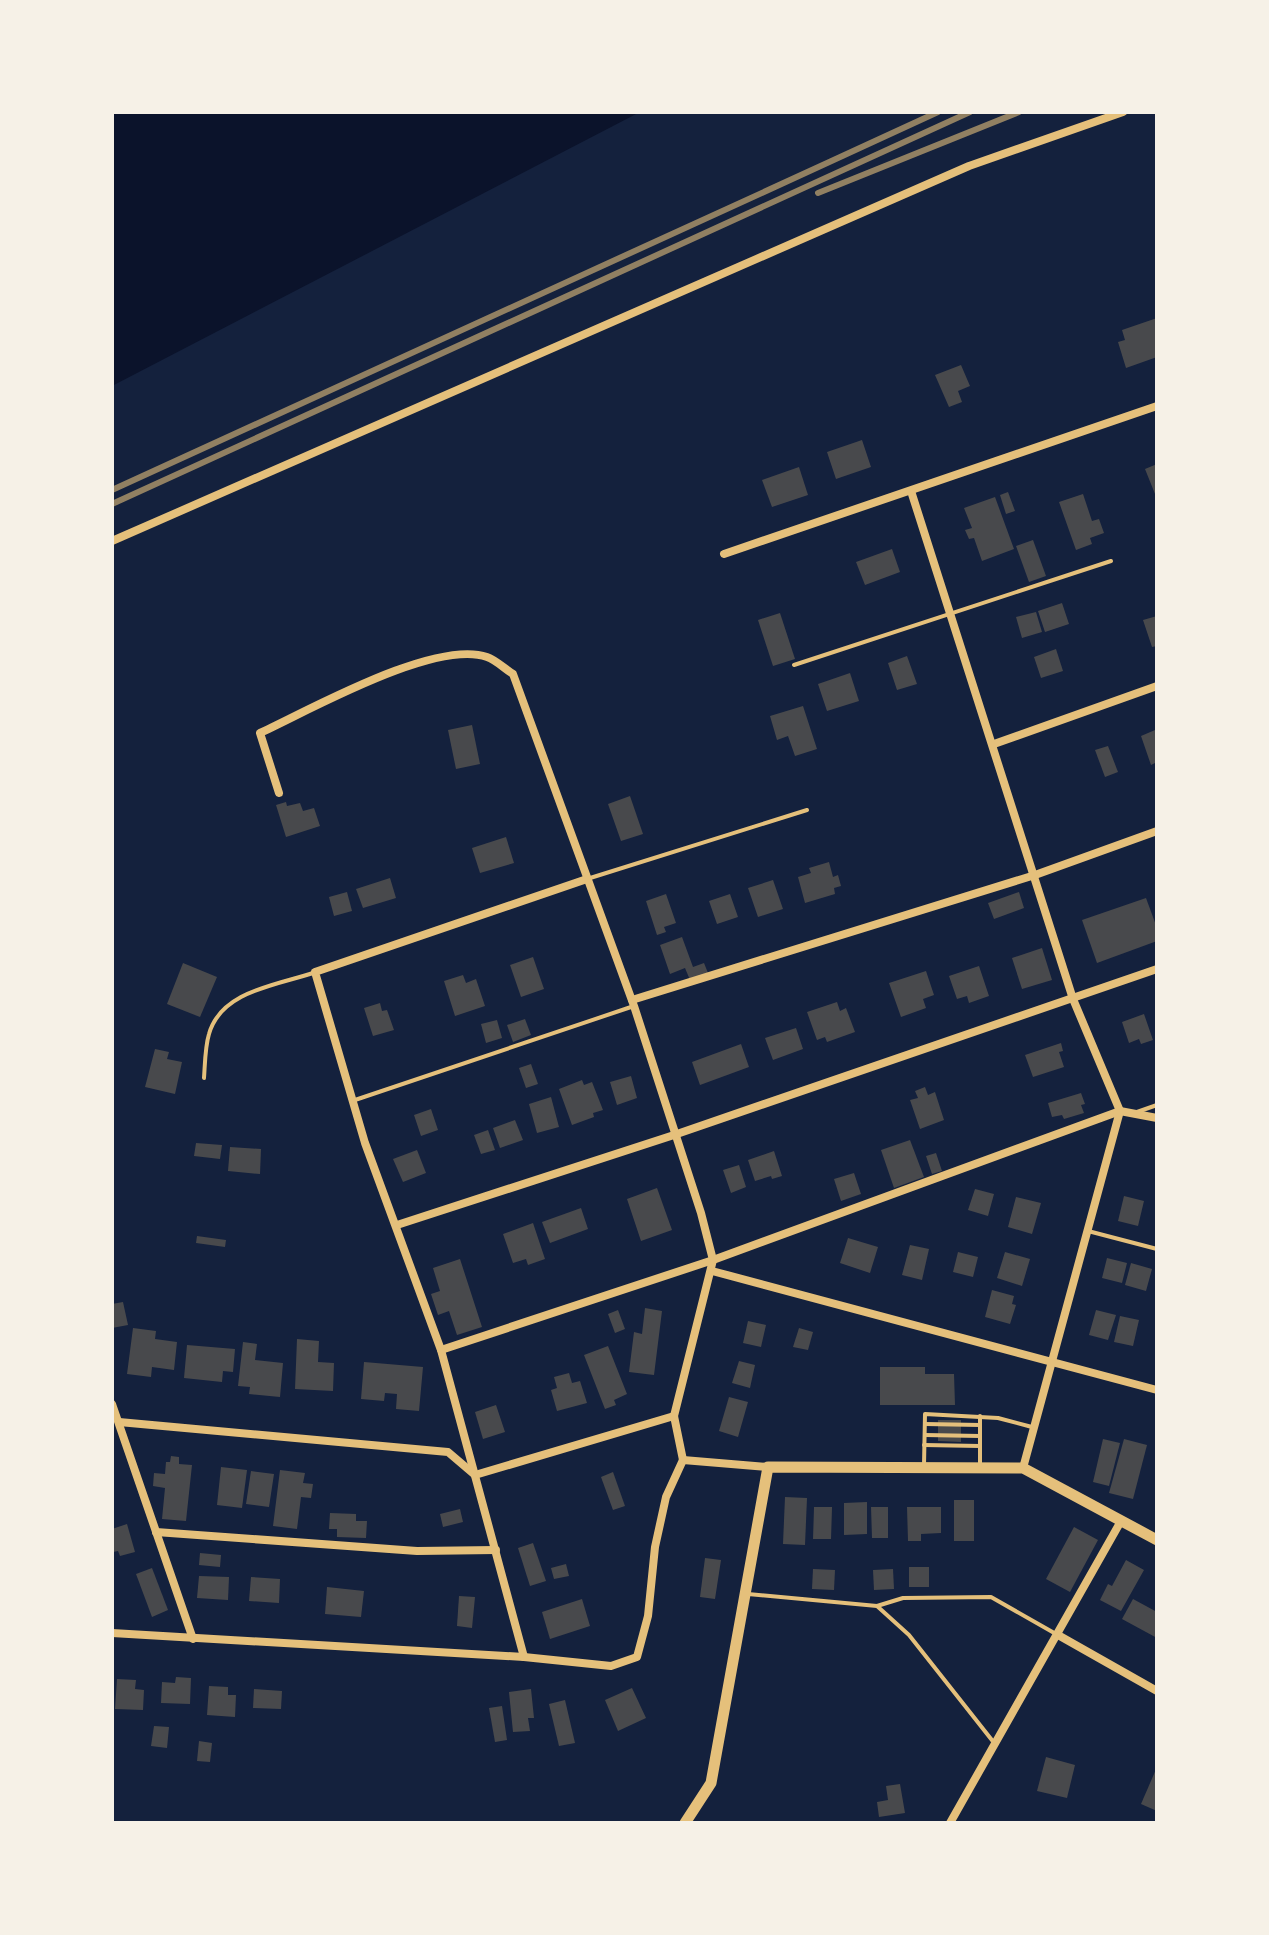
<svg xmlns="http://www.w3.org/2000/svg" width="1269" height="1935" viewBox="0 0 1269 1935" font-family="Mulish,sans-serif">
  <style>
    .water { fill: #0b132b }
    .building { fill: #48494c }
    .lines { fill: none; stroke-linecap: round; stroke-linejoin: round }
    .service { stroke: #e5c07b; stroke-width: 4 }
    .minor { stroke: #e5c07b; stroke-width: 8 }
    .tertiary { stroke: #e5c07b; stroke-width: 11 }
    .rail { stroke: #918062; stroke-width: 6 }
  </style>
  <rect width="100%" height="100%" fill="#14213d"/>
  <!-- water -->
  <polygon class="water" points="112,112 640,112 112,386"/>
  <!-- building -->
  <g class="building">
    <polygon points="1157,318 1157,357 1126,368 1118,342 1125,340 1122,330"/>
    <polygon points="961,365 970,386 958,391 962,402 949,407 935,375"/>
    <polygon points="862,440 871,467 836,479 827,452"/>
    <polygon points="1157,464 1157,499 1145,469"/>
    <polygon points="799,467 808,495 772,507 762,480"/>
    <polygon points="1008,492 1015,511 1006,514 1000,495"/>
    <polygon points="1083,494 1092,521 1099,519 1104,533 1090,538 1092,544 1076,550 1059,502"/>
    <polygon points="995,497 1014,549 982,561 974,538 969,539 965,530 972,528 964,508"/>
    <polygon points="1033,540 1046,576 1029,582 1016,546"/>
    <polygon points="892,549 900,572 865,585 856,562"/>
    <polygon points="1062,603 1069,624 1045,632 1038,611"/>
    <polygon points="1036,612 1042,632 1022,638 1016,617"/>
    <polygon points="780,613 795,659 773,666 758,620"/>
    <polygon points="1157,616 1157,646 1152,647 1143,620"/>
    <polygon points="1056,649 1063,671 1041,678 1034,657"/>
    <polygon points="907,656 917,684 897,690 888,663"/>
    <polygon points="850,673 859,701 827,711 818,684"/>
    <polygon points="803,706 817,749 795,756 788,736 777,740 770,716"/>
    <polygon points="472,725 480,764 456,769 448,730"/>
    <polygon points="1155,730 1157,762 1151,765 1141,736"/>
    <polygon points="1108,746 1118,772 1105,777 1095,750"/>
    <polygon points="630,796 643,834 621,841 608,804"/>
    <polygon points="286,802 287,806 300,803 303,811 314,808 320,826 286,837 276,805"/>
    <polygon points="506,837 514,863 480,873 472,848"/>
    <polygon points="829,862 833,877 838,875 841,886 834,888 835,894 805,903 798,877 811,873 809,868"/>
    <polygon points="390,878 396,898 363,908 356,889"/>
    <polygon points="773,880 783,909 758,917 748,888"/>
    <polygon points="347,892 352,911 334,916 329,897"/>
    <polygon points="1019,892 1024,908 994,919 988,903"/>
    <polygon points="666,894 676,923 664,927 666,932 657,935 646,901"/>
    <polygon points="730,894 738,917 717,924 709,901"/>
    <polygon points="1146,898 1157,928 1157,941 1097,963 1082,920"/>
    <polygon points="682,937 693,967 704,963 708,973 690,980 685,968 670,974 660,945"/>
    <polygon points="1042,948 1052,980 1022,989 1012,958"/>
    <polygon points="533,957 544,989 521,997 510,965"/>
    <polygon points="183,963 217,977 200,1017 167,1004"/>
    <polygon points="979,966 989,996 969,1003 967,996 957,999 949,976"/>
    <polygon points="926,971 934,995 923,999 926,1008 901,1017 889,983"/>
    <polygon points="463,975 466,983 476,979 485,1006 455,1016 444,981"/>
    <polygon points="837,1002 840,1011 846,1008 855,1032 827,1042 825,1037 817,1040 807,1012"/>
    <polygon points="380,1003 382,1011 387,1010 394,1030 373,1036 364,1008"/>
    <polygon points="1144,1014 1153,1040 1141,1044 1139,1039 1129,1043 1122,1022"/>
    <polygon points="525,1019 531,1035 513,1042 507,1025"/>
    <polygon points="497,1020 502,1038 486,1043 481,1024"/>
    <polygon points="796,1028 803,1049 773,1060 765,1038"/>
    <polygon points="1061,1043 1063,1051 1059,1052 1064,1067 1033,1077 1025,1055"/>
    <polygon points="741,1044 749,1067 700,1085 692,1062"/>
    <polygon points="155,1049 169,1052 167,1059 182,1062 175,1094 145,1087"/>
    <polygon points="531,1064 538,1084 526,1088 519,1068"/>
    <polygon points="631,1076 637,1098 617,1105 610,1082"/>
    <polygon points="582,1080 584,1085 592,1082 603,1110 593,1113 594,1117 572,1125 559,1089"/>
    <polygon points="925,1087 928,1095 935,1092 944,1120 920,1129 910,1100 918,1098 915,1091"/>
    <polygon points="1081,1093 1085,1104 1081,1105 1084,1113 1064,1119 1062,1115 1052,1117 1048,1103"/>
    <polygon points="551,1097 559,1127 537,1133 529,1104"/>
    <polygon points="431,1109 438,1130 421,1136 414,1115"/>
    <polygon points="515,1120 523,1140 500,1148 493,1128"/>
    <polygon points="488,1130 495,1150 481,1154 474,1135"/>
    <polygon points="910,1140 924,1177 894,1188 881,1150"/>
    <polygon points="196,1143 222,1145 220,1159 194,1156"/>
    <polygon points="230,1147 261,1149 260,1174 228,1171"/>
    <polygon points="417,1150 426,1173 403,1182 393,1159"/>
    <polygon points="774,1151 782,1176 772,1179 771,1176 755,1181 748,1160"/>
    <polygon points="936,1153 942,1171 932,1174 926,1156"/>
    <polygon points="739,1165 746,1187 731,1193 723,1170"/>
    <polygon points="854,1173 861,1194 841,1201 834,1179"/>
    <polygon points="657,1188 672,1230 641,1241 627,1199"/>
    <polygon points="975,1189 994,1194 988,1216 968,1210"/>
    <polygon points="1124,1196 1144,1201 1138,1226 1118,1221"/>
    <polygon points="1016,1197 1041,1203 1032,1234 1008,1227"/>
    <polygon points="581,1208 588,1229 550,1243 542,1222"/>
    <polygon points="533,1223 545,1259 528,1265 526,1259 513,1263 503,1234"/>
    <polygon points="197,1236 226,1240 225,1247 196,1243"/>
    <polygon points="848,1238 878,1247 870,1273 840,1263"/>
    <polygon points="910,1245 929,1249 922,1280 902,1275"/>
    <polygon points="958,1252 978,1257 973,1277 953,1272"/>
    <polygon points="1005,1252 1030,1259 1022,1286 997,1278"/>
    <polygon points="1107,1258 1127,1263 1122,1283 1102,1278"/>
    <polygon points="460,1259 482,1327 457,1335 449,1311 438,1315 431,1294 440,1291 433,1268"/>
    <polygon points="1131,1263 1152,1269 1146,1291 1125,1285"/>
    <polygon points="992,1290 1014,1296 1012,1304 1016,1305 1010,1324 985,1317"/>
    <polygon points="123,1302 128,1325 112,1328 112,1304"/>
    <polygon points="645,1308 662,1311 654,1375 629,1372 634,1332 642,1334"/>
    <polygon points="618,1310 625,1329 615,1333 608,1314"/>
    <polygon points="1096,1310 1116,1315 1108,1340 1089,1335"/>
    <polygon points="1120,1316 1139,1320 1133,1346 1114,1342"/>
    <polygon points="748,1321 766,1325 761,1347 743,1343"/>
    <polygon points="133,1328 156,1331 155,1339 177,1342 174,1370 152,1367 151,1377 127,1374"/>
    <polygon points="799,1328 813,1332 808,1350 793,1347"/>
    <polygon points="297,1339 319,1341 318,1362 334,1363 333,1391 295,1389"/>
    <polygon points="243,1342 257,1344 255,1360 283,1363 280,1397 249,1394 250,1387 238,1386"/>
    <polygon points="187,1345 235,1349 233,1372 223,1371 222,1382 184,1378"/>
    <polygon points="608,1346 627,1394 614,1400 616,1405 605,1409 584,1355"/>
    <polygon points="739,1361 755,1365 750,1388 732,1383"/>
    <polygon points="364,1362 423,1367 419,1411 396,1409 397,1394 385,1393 384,1401 361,1399"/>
    <polygon points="880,1367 925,1367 925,1374 954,1374 955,1405 880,1405"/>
    <polygon points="569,1373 572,1383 580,1381 587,1403 557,1411 551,1390 557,1388 554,1377"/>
    <polygon points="729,1397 748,1402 738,1437 719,1431"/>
    <polygon points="496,1405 505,1432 483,1439 475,1412"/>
    <polygon points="938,1420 961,1420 961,1442 938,1441"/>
    <polygon points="1103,1439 1120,1443 1109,1486 1093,1482"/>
    <polygon points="1124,1439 1147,1445 1133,1499 1109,1493"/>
    <polygon points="171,1456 179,1457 179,1464 192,1465 186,1521 162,1519 165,1488 153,1486 154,1473 165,1474 166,1462 170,1462"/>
    <polygon points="221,1467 247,1470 242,1508 217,1505"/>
    <polygon points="280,1470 305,1473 303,1483 313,1484 311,1498 301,1497 297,1529 273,1526"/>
    <polygon points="251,1471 274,1474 269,1507 246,1504"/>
    <polygon points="613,1472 625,1506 613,1510 601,1477"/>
    <polygon points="785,1497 807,1498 805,1545 783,1544"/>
    <rect x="954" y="1500" width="20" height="41"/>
    <polygon points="867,1502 867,1534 844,1535 844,1503"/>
    <polygon points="814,1507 832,1507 831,1539 813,1539"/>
    <polygon points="871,1507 888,1507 888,1538 872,1538"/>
    <polygon points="907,1507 941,1507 941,1533 921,1534 921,1541 908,1541"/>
    <polygon points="460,1509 463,1522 443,1527 440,1514"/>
    <polygon points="330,1513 356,1514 356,1521 367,1521 366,1538 337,1537 337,1529 329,1529"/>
    <polygon points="127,1524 135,1552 120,1556 118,1551 113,1552 112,1548 112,1529"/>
    <polygon points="1074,1527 1098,1540 1070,1592 1046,1579"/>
    <polygon points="533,1543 546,1581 530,1586 518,1548"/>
    <polygon points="200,1553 221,1555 220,1567 199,1565"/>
    <polygon points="705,1558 721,1560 715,1599 700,1597"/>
    <polygon points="1126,1560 1144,1570 1121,1611 1100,1600 1108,1584 1112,1586"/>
    <polygon points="566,1564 569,1576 554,1579 551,1568"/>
    <rect x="909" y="1567" width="20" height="20"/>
    <polygon points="152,1568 168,1610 152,1617 136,1574"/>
    <polygon points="813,1569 835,1570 834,1590 812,1589"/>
    <polygon points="893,1569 894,1589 874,1590 873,1570"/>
    <polygon points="199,1576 229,1577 228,1600 197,1598"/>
    <polygon points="251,1577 280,1579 279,1603 249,1601"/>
    <polygon points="327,1587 364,1591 361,1617 325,1614"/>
    <polygon points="459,1596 475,1597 472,1628 457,1626"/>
    <polygon points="582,1599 590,1626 550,1639 542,1612"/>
    <polygon points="1133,1599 1157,1612 1157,1638 1122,1619"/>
    <polygon points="176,1677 191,1678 190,1704 161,1703 162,1682 175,1683"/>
    <polygon points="117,1679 136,1680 135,1689 144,1690 143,1710 115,1709"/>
    <polygon points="209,1686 228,1687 228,1695 236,1695 235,1717 207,1715"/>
    <polygon points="632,1688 646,1718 618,1731 605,1700"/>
    <polygon points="254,1689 282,1691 281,1709 253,1708"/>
    <polygon points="531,1689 534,1718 528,1718 530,1731 513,1732 509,1692"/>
    <polygon points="565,1700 575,1743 559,1746 549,1704"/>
    <polygon points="502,1706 507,1740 495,1742 489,1708"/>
    <polygon points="154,1726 169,1727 167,1748 151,1746"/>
    <polygon points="199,1741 212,1743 210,1762 197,1761"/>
    <polygon points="1046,1757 1075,1765 1067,1798 1037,1791"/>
    <polygon points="1157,1767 1157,1811 1141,1804"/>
    <polygon points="900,1784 905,1813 879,1817 877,1802 888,1800 886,1786"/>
  </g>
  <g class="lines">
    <!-- service -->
    <g class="service">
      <polyline points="794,665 1111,561"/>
      <polyline points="587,879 807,810"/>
      <path d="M204,1078C205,1064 205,1047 209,1034C221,991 277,985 313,973"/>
      <polyline points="355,1100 634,1006"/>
      <polyline points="1137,1112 1157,1105"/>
      <polyline points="1088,1231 1157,1249"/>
      <polyline points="980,1416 980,1466"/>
      <polyline points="925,1424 980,1425"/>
      <polyline points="925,1435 980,1436"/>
      <polyline points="924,1445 980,1446"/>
      <polyline points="924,1465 925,1414 998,1418 1032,1427"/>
      <polyline points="748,1594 877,1606 903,1598 991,1597 1056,1634"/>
      <polyline points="877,1606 909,1635 995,1744"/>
    </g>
    <!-- minor -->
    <g class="minor">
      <polyline points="911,491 1073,999 1120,1111 1023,1468"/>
      <polyline points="112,541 969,166 1123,112"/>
      <polyline points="724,554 1157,406"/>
      <polyline points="994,744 1157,686"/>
      <path d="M279,793L260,733C310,710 435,639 487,657C496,660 505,669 513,674L634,1006L701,1213L713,1260L674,1416L683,1460"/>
      <polyline points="632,1000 1035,875 1157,831"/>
      <polyline points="397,1225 674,1135 1157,969"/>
      <polyline points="712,1271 1157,1390"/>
      <polyline points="441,1350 713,1260 1120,1111 1157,1118"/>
      <polyline points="112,1404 193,1639"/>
      <polyline points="119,1422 448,1452 475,1475 674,1416"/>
      <polyline points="683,1460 768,1467"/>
      <polyline points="156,1532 417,1551 496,1550"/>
      <polyline points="112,1633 524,1657 611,1666 637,1657 648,1616 655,1547 666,1497 683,1460"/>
      <polyline points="1058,1635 1157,1691"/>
      <polyline points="524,1657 441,1350 365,1143 315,972 587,879"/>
      <polyline points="950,1823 1121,1521"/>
    </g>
    <!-- tertiary -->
    <polyline class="tertiary" points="685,1823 711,1783 768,1467 1023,1468 1157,1540"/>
    <!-- rail -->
    <g class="rail">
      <polyline points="818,193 1019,112"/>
      <path d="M112,490C387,364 663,239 938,112"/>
      <polyline points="112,504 970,112"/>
    </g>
  </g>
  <!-- border -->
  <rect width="1269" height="1935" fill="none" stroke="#f6f1e7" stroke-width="228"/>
</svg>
